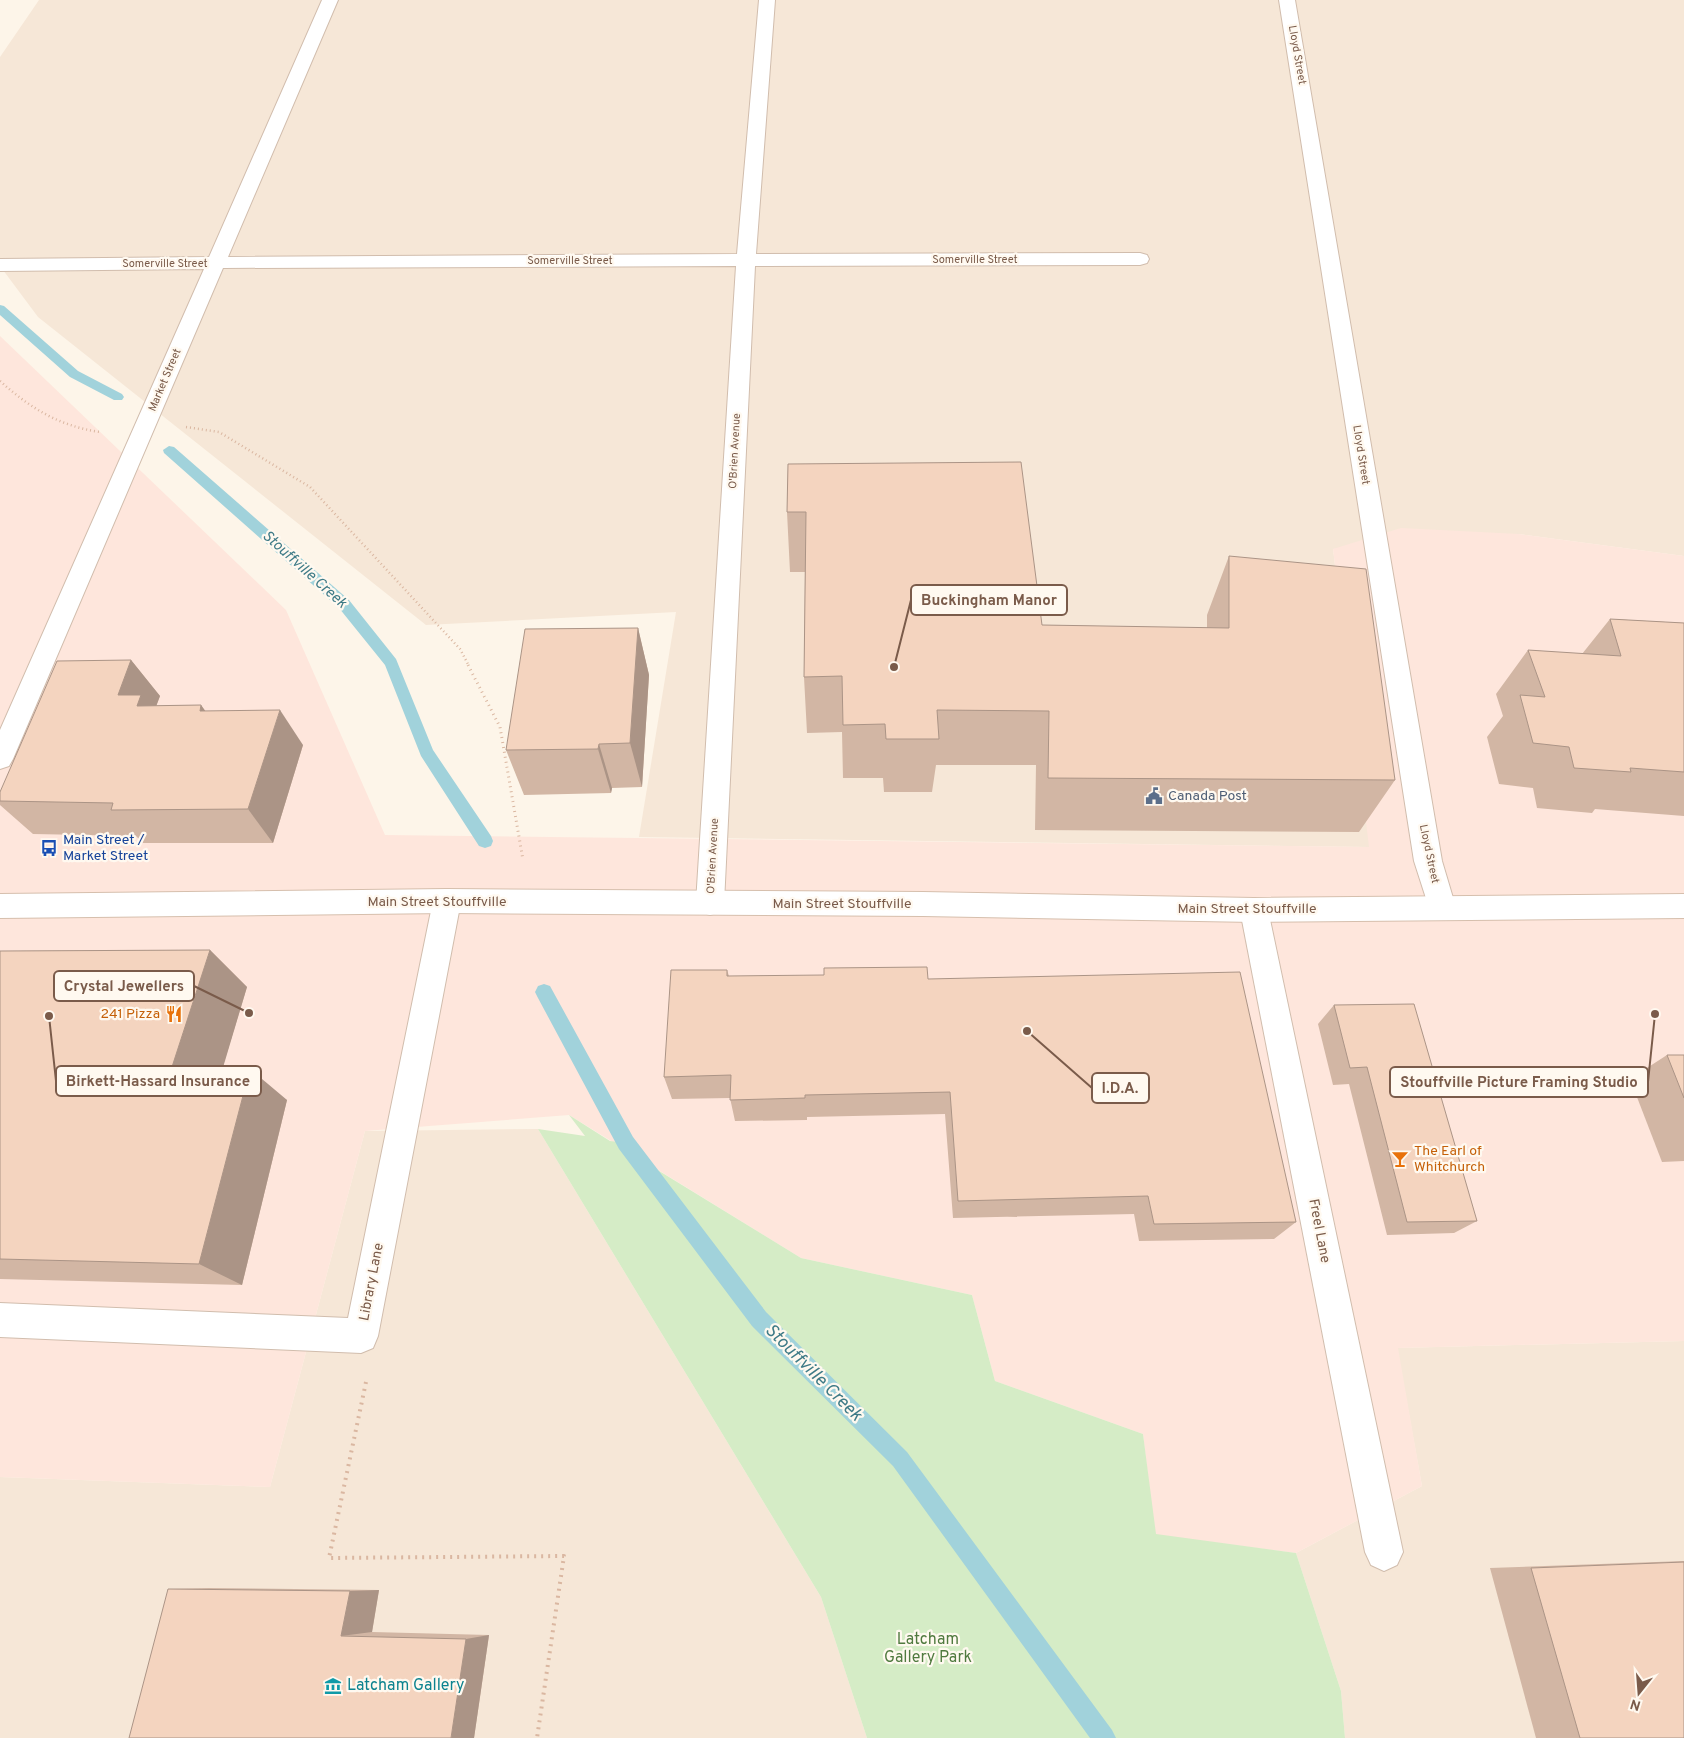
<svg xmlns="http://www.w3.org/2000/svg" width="1684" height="1738" viewBox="0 0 1684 1738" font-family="Overpass,sans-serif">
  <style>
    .residential { fill: #f6e7d7 }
    .commercial { fill: #fee6dc }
    .green { fill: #d5ecc6 }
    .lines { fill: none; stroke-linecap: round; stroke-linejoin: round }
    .stream { fill: #a1d2db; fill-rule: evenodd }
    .street-casing { stroke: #d1bdad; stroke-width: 2 }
    .secondary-casing { stroke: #d6bfad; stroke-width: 2 }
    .path-far2 { stroke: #dab7a1; stroke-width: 2.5; stroke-dasharray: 1 3; stroke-linecap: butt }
    .path-far1 { stroke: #dab7a1; stroke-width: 3; stroke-dasharray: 1 4; stroke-linecap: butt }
    .path { stroke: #dab7a1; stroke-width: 4; stroke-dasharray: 2 5; stroke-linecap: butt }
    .street { fill: #fff; fill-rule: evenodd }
    .secondary { fill: #fff; fill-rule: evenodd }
    .wall { fill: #d2b6a4 }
    .shaded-wall { fill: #ab9486 }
    .building { fill: #f4d4bf; stroke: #ab9486 }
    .labels { text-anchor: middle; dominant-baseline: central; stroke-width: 4.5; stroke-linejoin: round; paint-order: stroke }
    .far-street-label { font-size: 11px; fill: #7a5b4a; stroke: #fff9f0 }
    .service-label { font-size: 14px; fill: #4e5e75; stroke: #fff9f0; text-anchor: start }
    .transit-label { font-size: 14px; fill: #164399; stroke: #fff9f0; text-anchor: start }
    .street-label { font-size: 14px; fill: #7a5b4a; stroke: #fff9f0 }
    .food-label { font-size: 14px; fill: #c56008; stroke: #fff9f0; text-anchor: end }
    .water-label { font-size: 15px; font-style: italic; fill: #3f7b87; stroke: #fff9f0 }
    .near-park-label { font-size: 16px; fill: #507a3f; stroke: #fff9f0 }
    .near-culture-label { font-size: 16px; fill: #0d838f; stroke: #fff9f0; text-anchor: start }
    .near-water-label { font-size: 18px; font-style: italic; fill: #3f7b87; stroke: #fff9f0 }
    .leader { fill: none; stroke: #7a5b4a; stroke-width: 2 }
    .callout-dot { fill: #7a5b4a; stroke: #fff9f0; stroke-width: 2 }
    .callout { fill: #fff9f0; stroke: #7a5b4a; stroke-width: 2 }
    .callout-label { font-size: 15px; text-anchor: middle; font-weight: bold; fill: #7a5b4a }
  </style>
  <rect width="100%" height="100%" fill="#fdf5e9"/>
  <!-- residential -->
  <g class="residential">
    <polygon points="39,0 1684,0 1684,556 1519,534 1333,549 1370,847 639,837 676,612 426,625 38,317 0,266 0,57"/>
    <polygon points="538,1129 821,1597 867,1738 0,1738 0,1477 270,1487 365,1131"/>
    <polygon points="1684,1341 1684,1738 1345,1738 1341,1691 1296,1553 1422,1486 1397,1348"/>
  </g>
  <!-- commercial -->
  <polygon class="commercial" points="0,336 286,610 385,835 1369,847 1333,549 1401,528 1519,534 1684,556 1684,1341 1398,1348 1422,1486 1296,1553 1155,1535 1143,1434 995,1381 972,1295 801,1258 569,1115 365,1131 270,1487 0,1477"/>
  <!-- green -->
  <polygon class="green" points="569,1115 610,1141 626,1143 638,1158 801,1258 972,1295 995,1381 1143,1434 1156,1534 1296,1553 1341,1691 1345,1738 867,1738 821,1597 538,1129 585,1136"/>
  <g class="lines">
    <!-- stream -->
    <g class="stream">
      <polygon points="0,305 4,306 78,371 122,394 124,397 122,400 114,400 70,377 0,315"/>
      <polygon points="169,446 174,447 349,600 396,659 433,750 491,836 493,841 491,846 485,848 479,846 421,756 385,665 339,608 164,453 163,450"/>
      <polygon points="544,984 550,986 633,1137 766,1312 907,1452 1112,1730 1116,1738 1090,1738 893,1466 752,1326 619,1149 538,998 535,992 538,986"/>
    </g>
    <!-- street casing -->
    <g class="street-casing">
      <g id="street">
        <polygon points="322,0 338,0 228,257 737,254 759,0 775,0 756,254 1140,253 1147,255 1149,259 1147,263 1140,265 755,266 724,903 720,912 710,915 700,912 696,903 736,266 223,268 13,759 9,766 0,769 0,730 204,269 0,271 0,259 209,257"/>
        <polygon points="1279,0 1295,0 1442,861 1456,908 1452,917 1442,920 1432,917 1414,861"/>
        <polygon points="447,889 457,892 461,901 378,1336 373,1348 361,1353 0,1337 0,1303 348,1318 433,901 437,892"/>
        <polygon points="1254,898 1264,901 1268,910 1403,1552 1397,1565 1384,1571 1371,1565 1365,1552 1240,910 1244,901"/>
      </g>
    </g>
    <!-- secondary casing -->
    <g class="secondary-casing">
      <polygon id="secondary" points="447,889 923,892 1254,898 1684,894 1684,918 1254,922 923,916 447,913 0,918 0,894"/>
    </g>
    <!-- path-far2 -->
    <g class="path-far2">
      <path d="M0,381C30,408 59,426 100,432"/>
      <polyline points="186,427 219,432 310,487 460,649 469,666"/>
    </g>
    <!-- path-far1 -->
    <polyline class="path-far1" points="468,665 500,727 523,860"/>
    <!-- path -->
    <polyline class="path" points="366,1382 329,1558 564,1556 537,1738"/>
    <!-- street -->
    <use href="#street" class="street"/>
    <!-- secondary -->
    <use href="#secondary" class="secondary"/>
  </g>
  <!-- wall -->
  <g class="wall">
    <polygon points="788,464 1042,625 1207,628 1207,615 1229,556 1395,780 1359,832 1035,830 1036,765 936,765 932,792 884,792 883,778 843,778 842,732 807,733 804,677 805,572 790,572 787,512"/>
    <polygon points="1610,619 1684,623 1684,816 1595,809 1592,813 1537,808 1533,788 1499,784 1487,737 1503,716 1496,694 1528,650 1582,654"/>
    <polygon points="638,628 649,675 642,787 612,788 611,793 524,795 506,750"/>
    <polygon points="131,660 160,696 156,706 201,705 205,711 303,745 273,843 143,843 136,836 33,834 0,805 0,792"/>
    <polygon points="210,950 247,987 222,1069 287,1100 242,1285 0,1279 0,951"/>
    <polygon points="727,970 729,976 928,979 1296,1222 1274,1239 1139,1241 1134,1214 953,1218 945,1114 807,1117 807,1120 735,1121 730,1098 672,1099 664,1077"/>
    <polygon points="1334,1005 1477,1221 1454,1233 1387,1235 1349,1084 1333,1085 1318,1024"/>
    <polygon points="1667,1055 1684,1055 1684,1161 1662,1162 1630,1079"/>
    <polygon points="1684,1561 1684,1738 1536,1738 1490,1568"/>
    <polygon points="209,1588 379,1590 372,1632 489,1635 474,1738 168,1589"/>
  </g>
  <!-- shaded-wall -->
  <g class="shaded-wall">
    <polygon points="638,628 649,675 642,787 630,743"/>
    <polygon points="131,660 160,696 154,712 170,731 118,695"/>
    <polygon points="201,705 227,741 200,711"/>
    <polygon points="280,710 303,745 273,843 248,809"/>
    <polygon points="599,744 612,788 611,793 598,749"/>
    <polygon points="210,950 247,987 213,1101 171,1070"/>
    <polygon points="250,1069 287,1100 242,1285 199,1264"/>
    <polygon points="379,1590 372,1632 341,1636 350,1591"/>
    <polygon points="489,1635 474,1738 451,1738 466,1639"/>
  </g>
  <!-- building -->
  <g class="building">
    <polygon points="1021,462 1042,625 1229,628 1229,556 1366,569 1395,780 1048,778 1049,711 937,710 939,739 886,739 885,724 843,725 842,676 804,677 806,512 787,512 788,464"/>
    <polygon points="1610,619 1684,623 1684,772 1630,768 1631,772 1574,768 1569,747 1533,743 1520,695 1545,697 1528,650 1621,656"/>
    <polygon points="638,628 630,743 599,744 598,749 506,750 525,629"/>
    <polygon points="131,660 118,695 141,695 137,706 201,705 200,711 280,710 248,809 111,810 113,803 0,801 0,792 57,661"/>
    <polygon points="210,950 171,1070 250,1069 199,1264 0,1259 0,951"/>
    <polygon points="927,967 928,979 1240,972 1296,1222 1154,1224 1148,1196 958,1201 950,1092 805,1095 805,1098 730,1100 731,1075 664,1077 671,970 727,970 727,976 824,975 824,968"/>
    <polygon points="1414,1004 1477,1221 1407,1222 1367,1067 1350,1068 1334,1005"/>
    <polygon points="1667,1055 1684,1055 1684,1098"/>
    <polygon points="1684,1562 1684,1738 1580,1738 1531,1568"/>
    <polygon points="168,1589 350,1591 341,1636 466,1639 451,1738 129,1738"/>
  </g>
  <!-- icons -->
  <defs>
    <g id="civic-bare" transform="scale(1.35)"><path d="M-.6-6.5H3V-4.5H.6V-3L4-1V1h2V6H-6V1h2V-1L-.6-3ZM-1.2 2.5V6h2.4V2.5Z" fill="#5c6f8a" stroke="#fff9f0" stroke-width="2.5" paint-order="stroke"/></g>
    <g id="bus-bare" transform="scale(1.35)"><path d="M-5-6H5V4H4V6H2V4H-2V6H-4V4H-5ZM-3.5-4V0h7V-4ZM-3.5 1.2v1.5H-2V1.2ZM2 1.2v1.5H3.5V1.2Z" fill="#1a4fb4" stroke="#fff9f0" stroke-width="2.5" paint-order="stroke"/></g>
    <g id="restaurant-bare" transform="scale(1.35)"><path d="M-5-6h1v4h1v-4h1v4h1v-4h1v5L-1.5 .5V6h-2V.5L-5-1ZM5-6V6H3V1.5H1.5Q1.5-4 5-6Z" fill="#e8710a" stroke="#fff9f0" stroke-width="2.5" paint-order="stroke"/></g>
    <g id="bar-bare" transform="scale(1.35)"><path d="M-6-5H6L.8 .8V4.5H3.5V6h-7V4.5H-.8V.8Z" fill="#e8710a" stroke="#fff9f0" stroke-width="2.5" paint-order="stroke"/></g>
    <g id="museum-bare" transform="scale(1.35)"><path d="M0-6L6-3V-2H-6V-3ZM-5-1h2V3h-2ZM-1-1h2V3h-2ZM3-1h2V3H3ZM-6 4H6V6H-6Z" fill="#0f9aa8" stroke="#fff9f0" stroke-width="2.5" paint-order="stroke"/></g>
  </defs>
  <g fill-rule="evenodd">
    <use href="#civic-bare" x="1154" y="796"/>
    <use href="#bus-bare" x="49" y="848"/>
    <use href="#restaurant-bare" x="174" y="1014"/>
    <use href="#bar-bare" x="1400" y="1159"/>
    <use href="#museum-bare" x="333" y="1686"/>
  </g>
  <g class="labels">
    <!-- far-street labels -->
    <g class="far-street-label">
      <text transform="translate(1297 55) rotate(80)">Lloyd Street</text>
      <text x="975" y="260">Somerville Street</text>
      <text x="570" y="261">Somerville Street</text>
      <text x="165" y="264">Somerville Street</text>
      <text transform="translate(165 380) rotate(-67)">Market Street</text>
      <text transform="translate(735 451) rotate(-87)">O'Brien Avenue</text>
      <text transform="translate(1361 455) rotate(81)">Lloyd Street</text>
      <text transform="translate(1429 854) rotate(78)">Lloyd Street</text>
      <text transform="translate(713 856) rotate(-87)">O'Brien Avenue</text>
    </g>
    <!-- service labels -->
    <g class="service-label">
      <text x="1168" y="796">Canada Post</text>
    </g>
    <!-- transit labels -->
    <g class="transit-label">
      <text x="63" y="840">Main Street /<tspan x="63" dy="16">Market Street</tspan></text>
    </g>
    <!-- street labels -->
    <g class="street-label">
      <text x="437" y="902">Main Street Stouffville</text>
      <text x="842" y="904">Main Street Stouffville</text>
      <text x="1247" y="909">Main Street Stouffville</text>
      <text transform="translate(1319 1231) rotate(79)">Freel Lane</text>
      <text transform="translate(372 1282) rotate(-79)">Library Lane</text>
    </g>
    <!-- food labels -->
    <g class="food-label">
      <text x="160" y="1014">241 Pizza</text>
      <text x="1414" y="1151" text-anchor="start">The Earl of<tspan x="1414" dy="16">Whitchurch</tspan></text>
    </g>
    <!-- water labels -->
    <g class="water-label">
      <text transform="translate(304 570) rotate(42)">Stouffville Creek</text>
    </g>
    <!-- near-park labels -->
    <g class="near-park-label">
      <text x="928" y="1640">Latcham<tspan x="928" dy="18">Gallery Park</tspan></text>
    </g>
    <!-- near-culture labels -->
    <g class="near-culture-label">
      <text x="347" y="1686">Latcham Gallery</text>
    </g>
    <!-- near-water labels -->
    <g class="near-water-label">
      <text transform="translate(813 1373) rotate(45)">Stouffville Creek</text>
    </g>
  </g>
  <!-- callouts -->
  <path class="leader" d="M894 667L911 600M249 1013L194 986M49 1016L56 1081M1655 1014L1648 1082M1027 1031L1092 1088"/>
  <g class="callout-dot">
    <circle cx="894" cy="667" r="5"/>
    <circle cx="249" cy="1013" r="5"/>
    <circle cx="49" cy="1016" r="5"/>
    <circle cx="1655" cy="1014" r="5"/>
    <circle cx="1027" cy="1031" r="5"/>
  </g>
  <g class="callout">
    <rect x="911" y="585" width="156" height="30" rx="5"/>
    <rect x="54" y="971" width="140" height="30" rx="5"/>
    <rect x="56" y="1066" width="205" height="30" rx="5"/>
    <rect x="1390" y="1067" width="258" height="30" rx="5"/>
    <rect x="1092" y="1073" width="57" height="30" rx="5"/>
  </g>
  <g class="callout-label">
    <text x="989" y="605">Buckingham Manor</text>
    <text x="124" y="991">Crystal Jewellers</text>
    <text x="158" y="1086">Birkett-Hassard Insurance</text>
    <text x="1519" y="1087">Stouffville Picture Framing Studio</text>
    <text x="1120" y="1093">I.D.A.</text>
  </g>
  <!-- north arrow -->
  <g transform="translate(1639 1693) rotate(197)" stroke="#fff9f0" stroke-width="4" paint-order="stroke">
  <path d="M0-4L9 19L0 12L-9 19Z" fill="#7a5b4a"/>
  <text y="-8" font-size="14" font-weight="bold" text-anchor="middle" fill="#7a5b4a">N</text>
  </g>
</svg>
